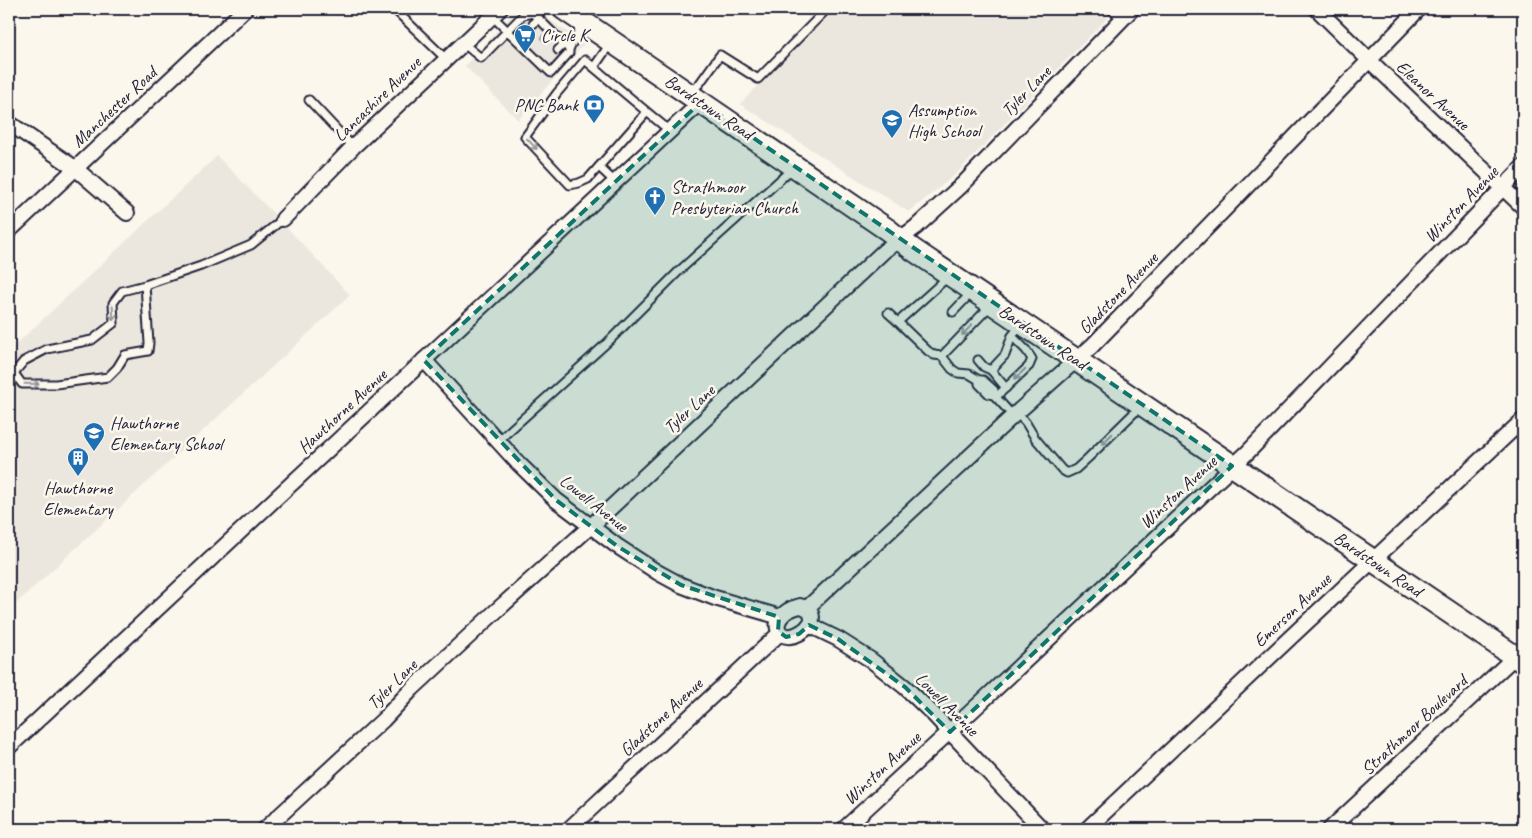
<svg xmlns="http://www.w3.org/2000/svg" width="1532" height="838" viewBox="0 0 1532 838" font-family="Caveat,sans-serif">
  <style>
    .built { fill: #ebe7df }
    .lines { fill: none; stroke-linecap: round; stroke-linejoin: round }
    .lane-casing { stroke: #22223b; stroke-width: 11 }
    .street-casing { stroke: #22223b; stroke-width: 18 }
    .primary-casing { stroke: #22223b; stroke-width: 25 }
    .lane { stroke: #fbf7ec; stroke-width: 7 }
    .street { stroke: #fbf7ec; stroke-width: 14 }
    .primary { stroke: #fbf7ec; stroke-width: 21 }
    .oneway { stroke: #99979c }
    .marked { fill: #0f766e; fill-opacity: 0.2; stroke: #0f766e; stroke-width: 4; stroke-dasharray: 10 6; stroke-linejoin: round }
    .labels { text-anchor: middle; dominant-baseline: central; stroke-width: 5; stroke-linejoin: round; paint-order: stroke }
    .poi-label { font-size: 18px; fill: #22223b; stroke: #fbf7ec; text-anchor: start }
    .street-label { font-size: 18px; fill: #22223b; stroke: #fbf7ec }
  </style>
  <rect width="100%" height="100%" fill="#fbf7ec"/>
  <filter id="ink" filterUnits="userSpaceOnUse"><feTurbulence type="fractalNoise" baseFrequency=".02" numOctaves="2"/><feDisplacementMap in="SourceGraphic" scale="10" xChannelSelector="R" yChannelSelector="G"/><feConvolveMatrix kernelMatrix="1 2 1 2 8 2 1 2 1" color-interpolation-filters="sRGB"/></filter>
  <g filter="url(#ink)">
    <!-- built -->
    <g class="built">
      <polygon points="517,9 532,9 585,43 518,120 465,66"/>
      <polygon points="800,9 1116,9 956,174 909,212 740,104 818,25"/>
      <polygon points="217,156 278,218 350,295 9,610 9,351"/>
    </g>
    <g class="lines">
      <!-- lane casing -->
      <g class="lane-casing">
        <g id="lane">
          <polyline points="394,9 447,60"/>
          <polyline points="1111,9 1122,19"/>
          <polyline points="536,17 543,9"/>
          <polyline points="533,24 539,19"/>
          <polyline points="547,38 552,33"/>
          <polyline points="464,44 481,58 523,15 533,13 569,49 569,53 551,73 492,16"/>
          <polyline points="569,49 583,23"/>
          <polyline points="558,50 564,44"/>
          <polyline points="594,67 610,44"/>
          <polyline points="692,92 700,83 720,55 758,79 827,9"/>
          <polyline points="309,100 353,147"/>
          <polyline points="647,112 585,60 557,93 525,137 570,185 579,183 588,179 647,112 670,131"/>
          <polyline points="599,167 615,182"/>
          <polyline points="949,276 898,322 928,351 934,355 942,356 952,369 958,373 969,374 979,380 983,380 994,390 994,395 1013,416"/>
          <polyline points="953,312 972,292"/>
          <polyline points="888,313 898,322"/>
          <polyline points="942,356 991,305"/>
          <polyline points="978,360 984,367 991,370"/>
          <polyline points="14,373 22,384 56,384 108,377 117,368 125,355 148,351 149,343 145,285"/>
          <polyline points="9,377 14,373 24,361 47,349 92,340 114,323 113,303 122,291 145,285 201,266 251,245 283,219"/>
          <polyline points="979,380 979,384 989,394 994,395"/>
          <polyline points="1006,388 991,370 1005,355 1012,336"/>
          <polyline points="996,397 1029,366 1032,359 1026,350 1012,336 1020,326"/>
          <polyline points="1017,413 1026,423 1035,438 1062,470 1067,473 1076,469 1088,458 1140,407"/>
          <polyline points="498,441 608,342 679,271 793,168"/>
        </g>
      </g>
      <!-- street casing -->
      <g class="street-casing">
        <g id="street">
          <polyline points="1317,9 1369,60 1523,207"/>
          <polyline points="9,123 75,168 127,213"/>
          <polyline points="283,219 353,147 500,9"/>
          <polyline points="9,231 245,9"/>
          <polyline points="424,360 518,463 556,500 617,546 657,572 681,585 715,598 780,617"/>
          <path d="M800,606C810,608 814,614 811,624C780,656 760,616 800,606Z"/>
          <polyline points="807,608 1013,416 1092,346 1419,9"/>
          <polyline points="809,625 838,639 871,660 905,687 934,715 1042,829"/>
          <polyline points="9,747 701,102"/>
          <polyline points="265,829 383,720 412,689 495,612 602,516 850,283 884,251 916,227 962,185 1132,9"/>
          <polyline points="569,829 780,633"/>
          <polyline points="844,829 959,723 1248,452 1523,167"/>
          <path d="M1087,829C1232,692 1377,556 1523,420"/>
          <polyline points="1330,829 1523,649"/>
        </g>
      </g>
      <!-- primary casing -->
      <g class="primary-casing">
        <polyline id="primary" points="564,9 888,230 912,249 1523,662"/>
      </g>
      <!-- lane -->
      <use href="#lane" class="lane"/>
      <!-- street -->
      <use href="#street" class="street"/>
      <!-- primary -->
      <use href="#primary" class="primary"/>
    </g>
    <!-- one-way arrows -->
    <defs><path id="oneway-shaft" d="M-6 0H5M1.5-3L5.5 0L1.5 3" fill="none" stroke-width="1.6" stroke-linecap="round" stroke-linejoin="round" transform="scale(1.25)"/></defs>
    <g class="oneway">
      <use href="#oneway-shaft" transform="translate(532 144) rotate(47)"/>
      <use href="#oneway-shaft" transform="translate(113 313) rotate(87)"/>
      <use href="#oneway-shaft" transform="translate(967 330) rotate(134)"/>
      <use href="#oneway-shaft" transform="translate(1020 374) rotate(136)"/>
      <use href="#oneway-shaft" transform="translate(32 384) rotate(1)"/>
      <use href="#oneway-shaft" transform="translate(1107 439) rotate(135)"/>
    </g>
  </g>
  <!-- marked area -->
  <path class="marked" d="M701,102L1232,466L950,732L905,687L838,639L809,625L799,634L786,637L778,631L779,617L681,585L617,546L556,500L424,360Z"/>
  <!-- icons -->
  <defs>
    <g id="supermarket-pin" transform="scale(1.125)"><path d="M0 17L-7.5 6A9.5 9.5 0 1 1 7.5 6Z" fill="#1f6fb2" stroke="#fbf7ec"/><path d="M-6-5.5h2.5l.6 2H6L4.5 2H-2.5L-4.4-4H-6ZM-1.5 3.2a1.3 1.3 0 1 0 .1 0ZM3 3.2a1.3 1.3 0 1 0 .1 0Z" fill="#fff"/></g>
    <g id="bank-pin" transform="scale(1.125)"><path d="M0 17L-7.5 6A9.5 9.5 0 1 1 7.5 6Z" fill="#1f6fb2" stroke="#fbf7ec"/><path d="M-6-4H6V4H-6ZM0-2.3a2.3 2.3 0 1 0 0 4.6a2.3 2.3 0 1 0 0-4.6Z" fill="#fff"/></g>
    <g id="school-pin" transform="scale(1.125)"><path d="M0 17L-7.5 6A9.5 9.5 0 1 1 7.5 6Z" fill="#1f6fb2" stroke="#fbf7ec"/><path d="M0-5L7-2L0 1L-7-2ZM-4 1L0 2.5L4 1V4Q0 6-4 4Z" fill="#fff"/></g>
    <g id="church-pin" transform="scale(1.125)"><path d="M0 17L-7.5 6A9.5 9.5 0 1 1 7.5 6Z" fill="#1f6fb2" stroke="#fbf7ec"/><path d="M-1.2-6h2.4v3.5h3.3v2.4h-3.3V6h-2.4V-.1h-3.3v-2.4h3.3Z" fill="#fff"/></g>
    <g id="building-pin" transform="scale(1.125)"><path d="M0 17L-7.5 6A9.5 9.5 0 1 1 7.5 6Z" fill="#1f6fb2" stroke="#fbf7ec"/><path d="M-4-6H4V6H1V3H-1V6H-4ZM-2.5-4.3h1.7v1.8h-1.7ZM.8-4.3h1.7v1.8H.8ZM-2.5-1h1.7V.8h-1.7ZM.8-1h1.7V.8H.8Z" fill="#fff"/></g>
  </defs>
  <g fill-rule="evenodd">
    <use href="#supermarket-pin" x="525" y="35"/>
    <use href="#bank-pin" x="594" y="105"/>
    <use href="#school-pin" x="892" y="120"/>
    <use href="#church-pin" x="655" y="197"/>
    <use href="#school-pin" x="94" y="433"/>
    <use href="#building-pin" x="78" y="458"/>
  </g>
  <g class="labels">
    <!-- poi labels -->
    <g class="poi-label">
      <text x="541" y="35">Circle K</text>
      <text x="578" y="105" text-anchor="end">PNC Bank</text>
      <text x="908" y="110">Assumption<tspan x="908" dy="21">High School</tspan></text>
      <text x="671" y="187">Strathmoor<tspan x="671" dy="21">Presbyterian Church</tspan></text>
      <text x="110" y="423">Hawthorne<tspan x="110" dy="21">Elementary School</tspan></text>
      <text x="78" y="488" text-anchor="middle">Hawthorne<tspan x="78" dy="21">Elementary</tspan></text>
    </g>
    <!-- street labels -->
    <g class="street-label">
      <text transform="translate(1026 91) rotate(-46)">Tyler Lane</text>
      <text transform="translate(1433 95) rotate(43)">Eleanor Avenue</text>
      <text transform="translate(377 99) rotate(-44)">Lancashire Avenue</text>
      <text transform="translate(114 107) rotate(-43)">Manchester Road</text>
      <text transform="translate(709 107) rotate(34)">Bardstown Road</text>
      <text transform="translate(1461 204) rotate(-46)">Winston Avenue</text>
      <text transform="translate(1118 293) rotate(-46)">Gladstone Avenue</text>
      <text transform="translate(1043 337) rotate(34)">Bardstown Road</text>
      <text transform="translate(689 409) rotate(-43)">Tyler Lane</text>
      <text transform="translate(342 411) rotate(-43)">Hawthorne Avenue</text>
      <text transform="translate(1178 492) rotate(-43)">Winston Avenue</text>
      <text transform="translate(594 503) rotate(38)">Lowell Avenue</text>
      <text transform="translate(1378 564) rotate(34)">Bardstown Road</text>
      <text transform="translate(1292 610) rotate(-43)">Emerson Avenue</text>
      <text transform="translate(392 684) rotate(-45)">Tyler Lane</text>
      <text transform="translate(947 704) rotate(45)">Lowell Avenue</text>
      <text transform="translate(661 717) rotate(-43)">Gladstone Avenue</text>
      <text transform="translate(1414 725) rotate(-43)">Strathmoor Boulevard</text>
      <text transform="translate(882 768) rotate(-43)">Winston Avenue</text>
    </g>
  </g>
  <!-- margin -->
  <rect width="1532" height="838" fill="none" stroke="#fbf7ec" stroke-width="30"/>
  <rect x="15" y="15" width="1502" height="808" fill="none" stroke="#22223b" stroke-width="2" filter="url(#ink)"/>
</svg>
